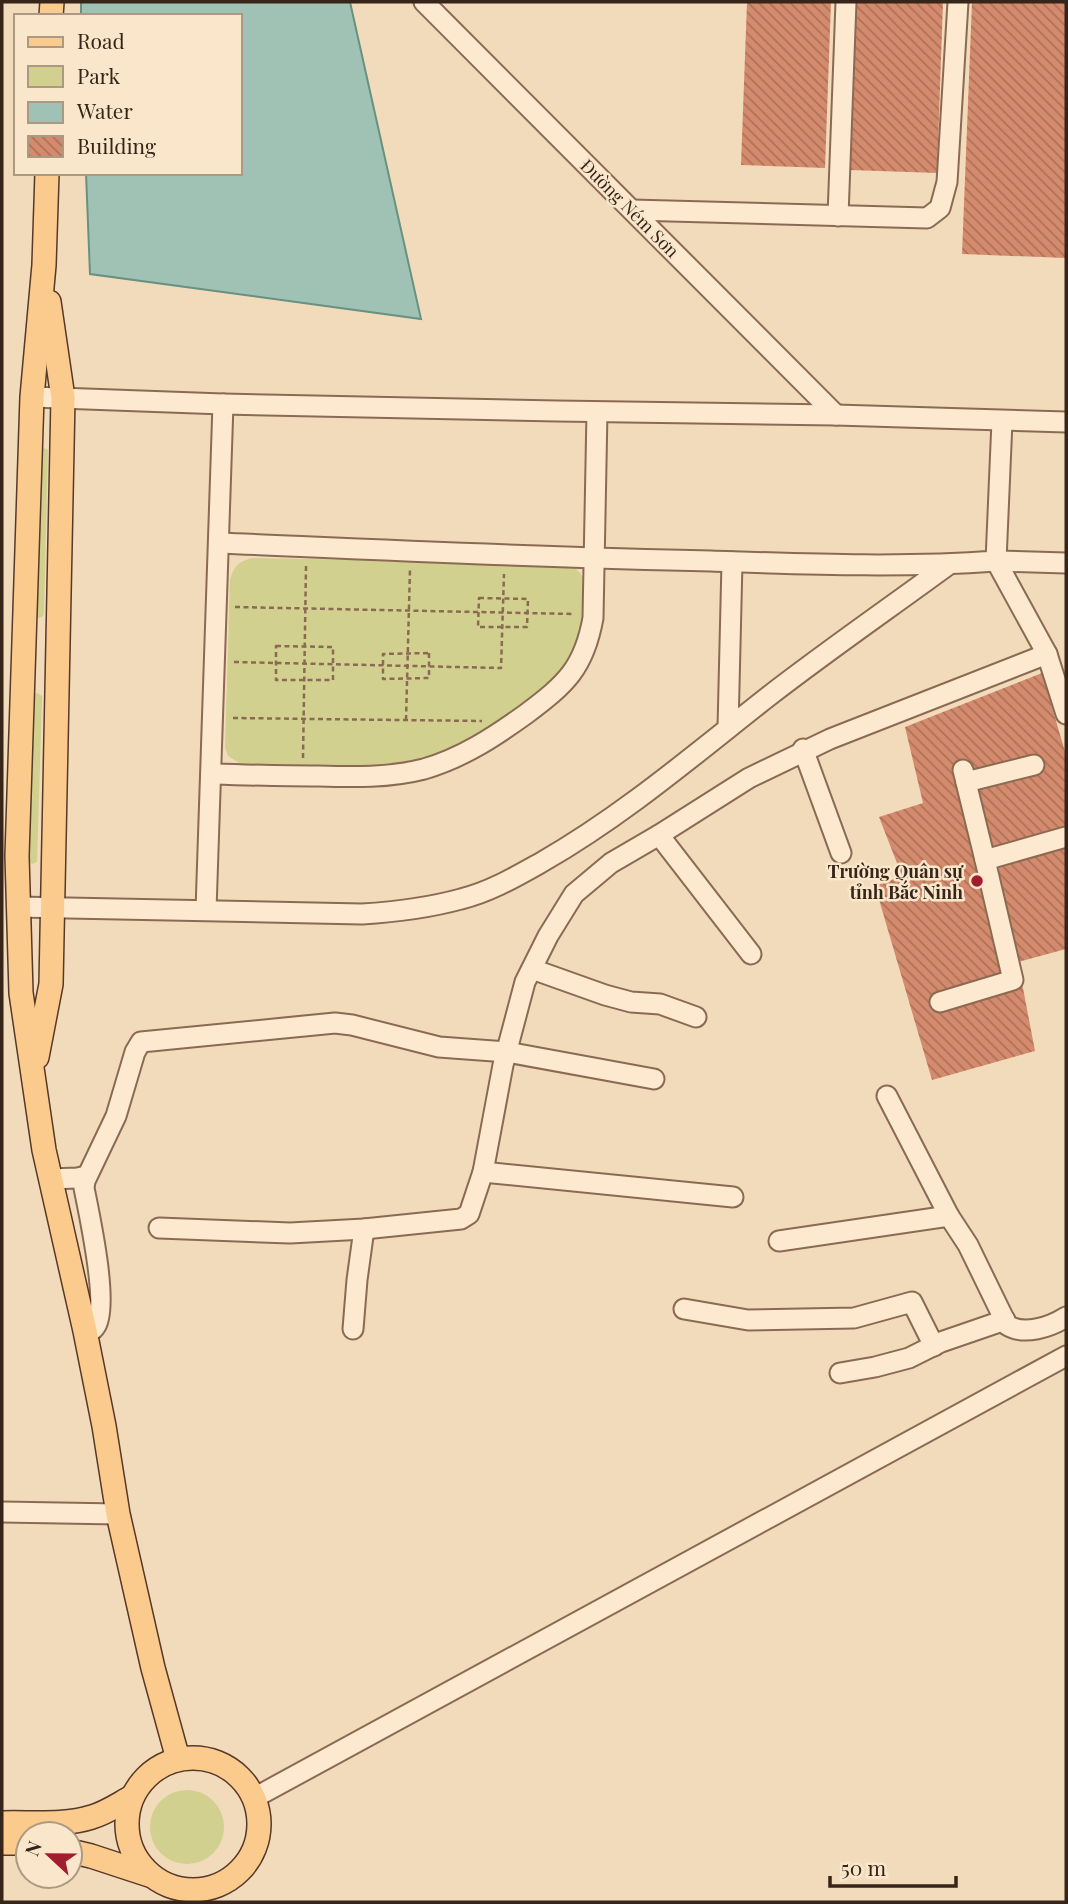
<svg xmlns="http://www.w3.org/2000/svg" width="1068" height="1904" viewBox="0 0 1068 1904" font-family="'Playfair Display',serif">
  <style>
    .green { fill: #d1d08e }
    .water { fill: #a0c2b4; stroke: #679181; stroke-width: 2 }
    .building { fill: url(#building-back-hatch) }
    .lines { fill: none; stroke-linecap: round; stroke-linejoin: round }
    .minor-casing { stroke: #8b6a53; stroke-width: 23 }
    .major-casing { stroke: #583828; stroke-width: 26 }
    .path { stroke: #8b6a53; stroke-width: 2.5; stroke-dasharray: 5 3.5; stroke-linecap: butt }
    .minor { stroke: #fce9cf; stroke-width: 19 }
    .major { stroke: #fbcb8e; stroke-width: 23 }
    .poi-dot { fill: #a01d2f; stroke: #f9e6cb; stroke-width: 2.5 }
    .labels { text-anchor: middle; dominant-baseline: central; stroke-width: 5; stroke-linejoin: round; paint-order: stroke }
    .street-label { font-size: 18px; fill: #38251a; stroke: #f9e6cb }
    .poi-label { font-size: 18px; font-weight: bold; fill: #38251a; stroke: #f9e6cb; text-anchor: end }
  </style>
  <defs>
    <pattern id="building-back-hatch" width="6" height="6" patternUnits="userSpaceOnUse" patternTransform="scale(1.75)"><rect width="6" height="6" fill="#d48b6d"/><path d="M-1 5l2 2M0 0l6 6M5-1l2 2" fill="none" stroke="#ad7159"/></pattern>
  </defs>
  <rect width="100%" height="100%" fill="#f2dbbb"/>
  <!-- green -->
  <g class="green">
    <polygon points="41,447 48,450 44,612 43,616 39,618 36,617"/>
    <path d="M252,558L565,564C589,571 585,588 585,607C585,651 565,669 533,694C501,721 461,751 419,761C363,774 302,767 244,766L228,756L225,747L230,580C234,566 238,562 252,558Z"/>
    <polygon points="37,693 42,696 42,700 37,862 32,864 29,861 29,854 34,699 34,694"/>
    <circle cx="187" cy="1827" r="37"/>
  </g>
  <!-- water -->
  <polygon class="water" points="81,2 350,2 421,319 90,274 86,173 240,173 240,16 81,16"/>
  <!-- building -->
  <g class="building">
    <polygon points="747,2 831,2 825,168 741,165"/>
    <polygon points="856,2 943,2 937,173 850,170"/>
    <polygon points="972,2 1066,2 1066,258 962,254"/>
    <polygon points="1042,673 1066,755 1066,949 1018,962 1035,1051 932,1080 875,886 902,876 879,817 923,803 905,727"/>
  </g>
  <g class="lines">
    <!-- minor casing -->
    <g class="minor-casing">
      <g id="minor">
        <polyline points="424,2 836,415"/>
        <polyline points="632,210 927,218 940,208 947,182 958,2"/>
        <polyline points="838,216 846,2"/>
        <polyline points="32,397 223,404 557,411 836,415 1066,422"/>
        <path d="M219,543C383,550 547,558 711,561C805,564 901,568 996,561L1002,421"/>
        <polyline points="996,561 1047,654 1066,714"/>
        <polyline points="996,561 1066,563"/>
        <polyline points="728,728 732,562"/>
        <polyline points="803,749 841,853"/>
        <polyline points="963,770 985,860"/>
        <path d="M212,774C247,775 283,776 318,776C353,777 389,778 424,769C462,758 494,737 526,714C566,684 584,668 593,618L597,412"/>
        <polyline points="966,782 1034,765"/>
        <polyline points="659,835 751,954"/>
        <path d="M18,907L362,914C395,912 428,908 461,899C490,892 517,876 542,862C624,815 695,754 769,696C827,651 888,609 948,565"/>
        <polyline points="206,910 223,404"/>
        <polyline points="532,969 605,995 631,1002 660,1004 696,1017"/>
        <polyline points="940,1002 1013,980 985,860 1066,837"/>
        <polyline points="887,1096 949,1216"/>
        <polyline points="483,1172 733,1197"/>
        <polyline points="50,1179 77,1178 87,1176"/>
        <polyline points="159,1228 290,1233 364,1229 461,1219 469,1214 483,1172 503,1065 525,982 548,936 574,894 611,863 659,835 749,778 830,739 1047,654"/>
        <path d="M779,1241L949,1216L968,1245L1007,1325C1024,1336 1050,1327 1066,1317"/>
        <polyline points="684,1309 748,1320 854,1318 912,1302 934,1346"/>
        <polyline points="353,1329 357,1280 364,1229"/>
        <path d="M85,1331C90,1331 92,1331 95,1327C110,1309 89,1213 84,1188L85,1181L116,1116L135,1052L141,1042L335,1023L352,1025L439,1047L507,1052L654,1079"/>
        <polyline points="840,1373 875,1367 909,1358 941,1342 1005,1320"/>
        <polyline points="2,1512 118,1514"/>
        <polyline points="254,1798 1066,1356"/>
      </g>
    </g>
    <!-- major casing -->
    <g class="major-casing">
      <g id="major">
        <polyline points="51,16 52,2"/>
        <polyline points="47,173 44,265 32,397 17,856 21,993 44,1150 85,1331 104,1426 118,1514 153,1668 178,1759"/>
        <polyline points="37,1057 51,984 63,398 49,302"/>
        <circle cx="193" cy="1824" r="66"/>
        <path d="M2,1823C30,1822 64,1826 92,1817C106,1813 119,1804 132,1797"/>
        <polyline points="2,1843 28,1843"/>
        <polyline points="70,1851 91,1856 149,1875"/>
      </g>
    </g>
    <!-- path -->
    <g class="path">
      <polygon points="479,598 528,599 527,627 478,627"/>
      <polyline points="235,607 574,614"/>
      <polygon points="276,646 333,647 333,680 276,680"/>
      <polygon points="429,653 429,678 383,679 383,654"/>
      <polyline points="234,662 501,668 504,574"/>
      <polyline points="233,718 482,721"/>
      <polyline points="406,720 410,569"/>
      <polyline points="303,758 306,566"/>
    </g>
    <!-- minor -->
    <use href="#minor" class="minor"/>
    <!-- major -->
    <use href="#major" class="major"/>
  </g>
  <!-- markers -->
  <circle class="poi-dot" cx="977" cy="881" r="7"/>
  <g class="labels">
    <!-- street labels -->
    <g class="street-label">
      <text transform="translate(630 208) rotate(45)">Đường Ném Sơn</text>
    </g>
    <!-- poi labels -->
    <g class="poi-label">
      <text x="963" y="871">Trường Quân sự<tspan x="963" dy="21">tỉnh Bắc Ninh</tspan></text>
    </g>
  </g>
  <!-- border -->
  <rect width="1068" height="1904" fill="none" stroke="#38251a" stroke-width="7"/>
  <!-- legend -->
  <rect x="14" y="14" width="228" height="161" fill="#f9e6cb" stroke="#ac9984" stroke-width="2"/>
  <rect x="28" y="37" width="35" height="10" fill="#fbcb8e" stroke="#ac9984" stroke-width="2"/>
  <text x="77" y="49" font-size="21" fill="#38251a">Road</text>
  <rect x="28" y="66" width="35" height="21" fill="#d1d08e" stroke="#ac9984" stroke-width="2"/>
  <text x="77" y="84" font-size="21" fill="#38251a">Park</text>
  <rect x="28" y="102" width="35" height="21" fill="#a0c2b4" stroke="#ac9984" stroke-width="2"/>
  <text x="77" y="119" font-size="21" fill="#38251a">Water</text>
  <rect x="28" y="136" width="35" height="21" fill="url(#building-back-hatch)" stroke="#ac9984" stroke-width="2"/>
  <text x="77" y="154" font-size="21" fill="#38251a">Building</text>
  <!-- north arrow -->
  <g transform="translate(49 1855) rotate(292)"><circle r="33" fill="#f9e6cb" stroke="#ac9984" stroke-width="2"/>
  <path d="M0-5L12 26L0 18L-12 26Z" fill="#a01d2f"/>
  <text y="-10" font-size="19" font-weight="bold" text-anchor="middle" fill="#38251a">N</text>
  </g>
  <!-- scale -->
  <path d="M830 1876v10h126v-10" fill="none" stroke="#38251a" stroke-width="3.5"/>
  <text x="841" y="1876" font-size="21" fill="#38251a" stroke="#f9e6cb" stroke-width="5" paint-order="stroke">50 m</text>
</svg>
